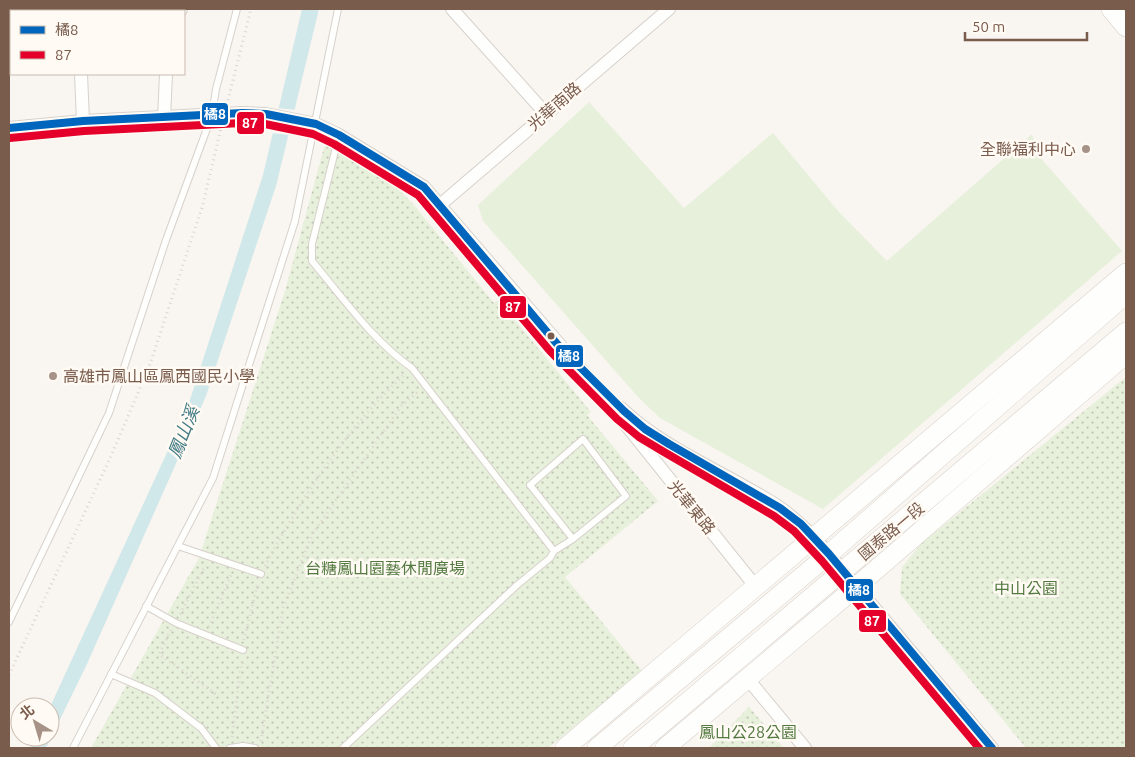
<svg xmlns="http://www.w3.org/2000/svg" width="1135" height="757" viewBox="0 0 1135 757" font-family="Ubuntu,'Noto Sans TC',sans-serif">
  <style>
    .grass { fill: #e7f0db }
    .park { fill: url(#park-dots) }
    .water { fill: #d0e8ea }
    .pier { fill: #f9f5f0 }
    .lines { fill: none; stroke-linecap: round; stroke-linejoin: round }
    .lane-casing { stroke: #d7d1cb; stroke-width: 8 }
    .street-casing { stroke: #d7d1cb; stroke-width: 14 }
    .secondary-casing { stroke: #d9d2cb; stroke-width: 20 }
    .path { stroke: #dcd5d0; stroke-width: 3; stroke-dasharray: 1 4; stroke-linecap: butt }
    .lane { stroke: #fefefd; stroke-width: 6 }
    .street { stroke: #fefefd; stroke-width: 12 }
    .secondary { stroke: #fefefd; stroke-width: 19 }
    .bus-1-casing { stroke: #fffaf3; stroke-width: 11 }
    .bus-2-casing { stroke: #fffaf3; stroke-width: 11 }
    .bus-1 { stroke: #0065bd; stroke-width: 8 }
    .bus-2 { stroke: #e4002b; stroke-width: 8 }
    .poi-dot { fill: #a69286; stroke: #fffaf3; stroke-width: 2 }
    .bus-dot { fill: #7a5c4d; stroke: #fffaf3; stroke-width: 2 }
    .labels { text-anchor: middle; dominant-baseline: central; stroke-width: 5; stroke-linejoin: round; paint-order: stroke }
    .street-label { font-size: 16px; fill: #7a5c4d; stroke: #fffaf3 }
    .poi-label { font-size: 16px; fill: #7a5c4d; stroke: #fffaf3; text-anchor: end }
    .park-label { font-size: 16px; fill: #537a41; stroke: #fffaf3 }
    .water-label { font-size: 18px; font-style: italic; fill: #437c86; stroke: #fffaf3 }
    .line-badge { stroke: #fffaf3; stroke-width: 2 }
    .badge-label { font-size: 14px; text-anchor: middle; font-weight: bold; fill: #fff }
  </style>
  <defs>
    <pattern id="park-dots" width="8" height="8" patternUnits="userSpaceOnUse" patternTransform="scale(1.25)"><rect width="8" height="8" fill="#e7f0db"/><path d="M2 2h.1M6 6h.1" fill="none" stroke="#c0c6b4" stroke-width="1.8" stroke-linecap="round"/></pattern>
  </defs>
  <rect width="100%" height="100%" fill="#f9f5f0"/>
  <!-- grass -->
  <polygon class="grass" points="589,102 684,208 773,133 838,211 887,261 1032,134 1038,155 1122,251 823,509 660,418 639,398 483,221 478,205"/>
  <!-- park -->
  <g class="park">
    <polygon points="325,144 381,172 413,204 494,303 498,300 591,412 587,415 658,501 565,577 642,671 548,748 91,748 199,558 285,291"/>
    <polygon points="1126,377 1126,748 1026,748 900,594 902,567 922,543"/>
    <polygon points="749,707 784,748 711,748 710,747"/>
  </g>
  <!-- water -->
  <polygon class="water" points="302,9 319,9 276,186 206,396 87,664 46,748 30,748 36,737 50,737 50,707 187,409 263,175"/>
  <!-- pier -->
  <polygon class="pier" points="276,108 297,110 291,135 270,133"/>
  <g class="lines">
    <!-- lane casing -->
    <g class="lane-casing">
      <g id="lane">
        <path d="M339,135L312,244V261C343,298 373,341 412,368L554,551"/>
        <polyline points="178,546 261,574"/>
        <polyline points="146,606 176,623 243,650"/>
        <polyline points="9,622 109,413 166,240 212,115 216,89 237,9"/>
        <polyline points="111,674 155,693 201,728 216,748"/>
        <polyline points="73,748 213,478 295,221 338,9"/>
        <polyline points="230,748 243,746 255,748"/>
        <polyline points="343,748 516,586 550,558 554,551 573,539 626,496 583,439 530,485 573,539"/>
      </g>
    </g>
    <!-- street casing -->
    <g class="street-casing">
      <g id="street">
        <polyline points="452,9 546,114"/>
        <polyline points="180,11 181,9"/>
        <polyline points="81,74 83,121"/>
        <polyline points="164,118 166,74"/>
        <polyline points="9,128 83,121 242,113 266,114 316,124 339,135 424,187 590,380 756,587"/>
        <polyline points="440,205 669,9"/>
        <path d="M621,408C666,451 727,473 779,507C798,520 814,537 829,554L992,748"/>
        <polyline points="747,678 805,748"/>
      </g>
    </g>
    <!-- secondary casing -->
    <g class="secondary-casing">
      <g id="secondary">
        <polyline points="1111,9 1126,27"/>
        <polyline points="565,748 1126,273"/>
        <polyline points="597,748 829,554 1126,294"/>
        <polyline points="633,748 1126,332"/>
        <polyline points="665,748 856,587 1126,354"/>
      </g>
    </g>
    <!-- path -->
    <g class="path">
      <polyline points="228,100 251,9"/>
      <path d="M265,566C298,503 351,422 405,374"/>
      <polyline points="180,614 205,566"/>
      <polyline points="209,627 231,575"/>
      <polyline points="171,630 159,654 217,695"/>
      <polyline points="244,640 258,583"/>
      <polyline points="9,675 111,456 149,367 202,208 221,128"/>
      <polyline points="232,737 242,659"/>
      <polyline points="261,741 283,608 312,535 402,405 418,392"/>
    </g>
    <!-- lane -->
    <use href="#lane" class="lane"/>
    <!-- street -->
    <use href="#street" class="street"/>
    <!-- secondary -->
    <use href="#secondary" class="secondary"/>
    <!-- bus-1 casing -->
    <g class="bus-1-casing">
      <polyline id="bus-1" points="9,128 83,121 242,113 266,114 316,124 339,135 424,187 558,345 624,411 645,429 669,444 780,508 801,524 829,554 992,748"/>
    </g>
    <!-- bus-2 casing -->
    <g class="bus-2-casing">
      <polyline id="bus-2" points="10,138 84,131 242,123 265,124 313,134 334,144 418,195 550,351 617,419 639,437 664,452 774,516 794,531 822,561 979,748"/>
    </g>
    <!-- bus-1 -->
    <use href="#bus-1" class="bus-1"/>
    <!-- bus-2 -->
    <use href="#bus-2" class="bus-2"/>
  </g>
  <!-- markers -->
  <g class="poi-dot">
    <circle cx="1086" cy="149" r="5"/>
    <circle cx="53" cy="376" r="5"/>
  </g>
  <circle class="bus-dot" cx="551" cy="336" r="4.5"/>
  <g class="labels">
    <!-- street labels -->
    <g class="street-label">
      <text transform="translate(554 106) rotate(-41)">光華南路</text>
      <text transform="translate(692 507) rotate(51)">光華東路</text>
      <text transform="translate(891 531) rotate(-40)">國泰路一段</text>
    </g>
    <!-- poi labels -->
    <g class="poi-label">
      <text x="1076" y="149">全聯福利中心</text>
      <text x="63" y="376" text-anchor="start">高雄市鳳山區鳳西國民小學</text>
    </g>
    <!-- park labels -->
    <g class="park-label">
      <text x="385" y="568">台糖鳳山園藝休閒廣場</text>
      <text x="1026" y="588">中山公園</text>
      <text x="748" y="732">鳳山公28公園</text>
    </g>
    <!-- water labels -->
    <g class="water-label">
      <text transform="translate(183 432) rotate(-68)">鳳山溪</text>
    </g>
  </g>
  <g class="line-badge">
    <rect x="201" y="102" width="28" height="24" rx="5" fill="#0065bd"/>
    <rect x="236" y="111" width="29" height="24" rx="5" fill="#e4002b"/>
    <rect x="499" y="295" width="28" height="24" rx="5" fill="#e4002b"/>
    <rect x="555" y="344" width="29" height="24" rx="5" fill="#0065bd"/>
    <rect x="845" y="578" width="29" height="24" rx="5" fill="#0065bd"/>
    <rect x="858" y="609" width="29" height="24" rx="5" fill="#e4002b"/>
  </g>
  <g class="badge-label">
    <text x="215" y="119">橘8</text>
    <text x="250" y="128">87</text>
    <text x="513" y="312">87</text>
    <text x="569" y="361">橘8</text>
    <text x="859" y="595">橘8</text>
    <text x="872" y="626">87</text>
  </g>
  <!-- border -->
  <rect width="1135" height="757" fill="none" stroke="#7a5c4d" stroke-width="20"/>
  <!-- legend -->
  <rect x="10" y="10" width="175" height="65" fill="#fffaf3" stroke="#cabbb1"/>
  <rect x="20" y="26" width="25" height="8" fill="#0065bd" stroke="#cabbb1"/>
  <text x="55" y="35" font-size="15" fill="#7a5c4d">橘8</text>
  <rect x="20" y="51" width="25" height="8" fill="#e4002b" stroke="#cabbb1"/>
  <text x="55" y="60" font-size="15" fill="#7a5c4d">87</text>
  <!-- north arrow -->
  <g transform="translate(35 722) rotate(322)"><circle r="24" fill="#fffaf3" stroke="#cabbb1"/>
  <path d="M0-4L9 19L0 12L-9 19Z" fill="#a69286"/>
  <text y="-8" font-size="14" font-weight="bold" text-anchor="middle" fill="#7a5c4d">北</text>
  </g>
  <!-- scale -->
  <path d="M965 32v8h122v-8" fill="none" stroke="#7a5c4d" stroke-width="2.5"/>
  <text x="972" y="32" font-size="15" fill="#7a5c4d" stroke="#fffaf3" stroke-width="4" paint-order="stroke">50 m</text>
</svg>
